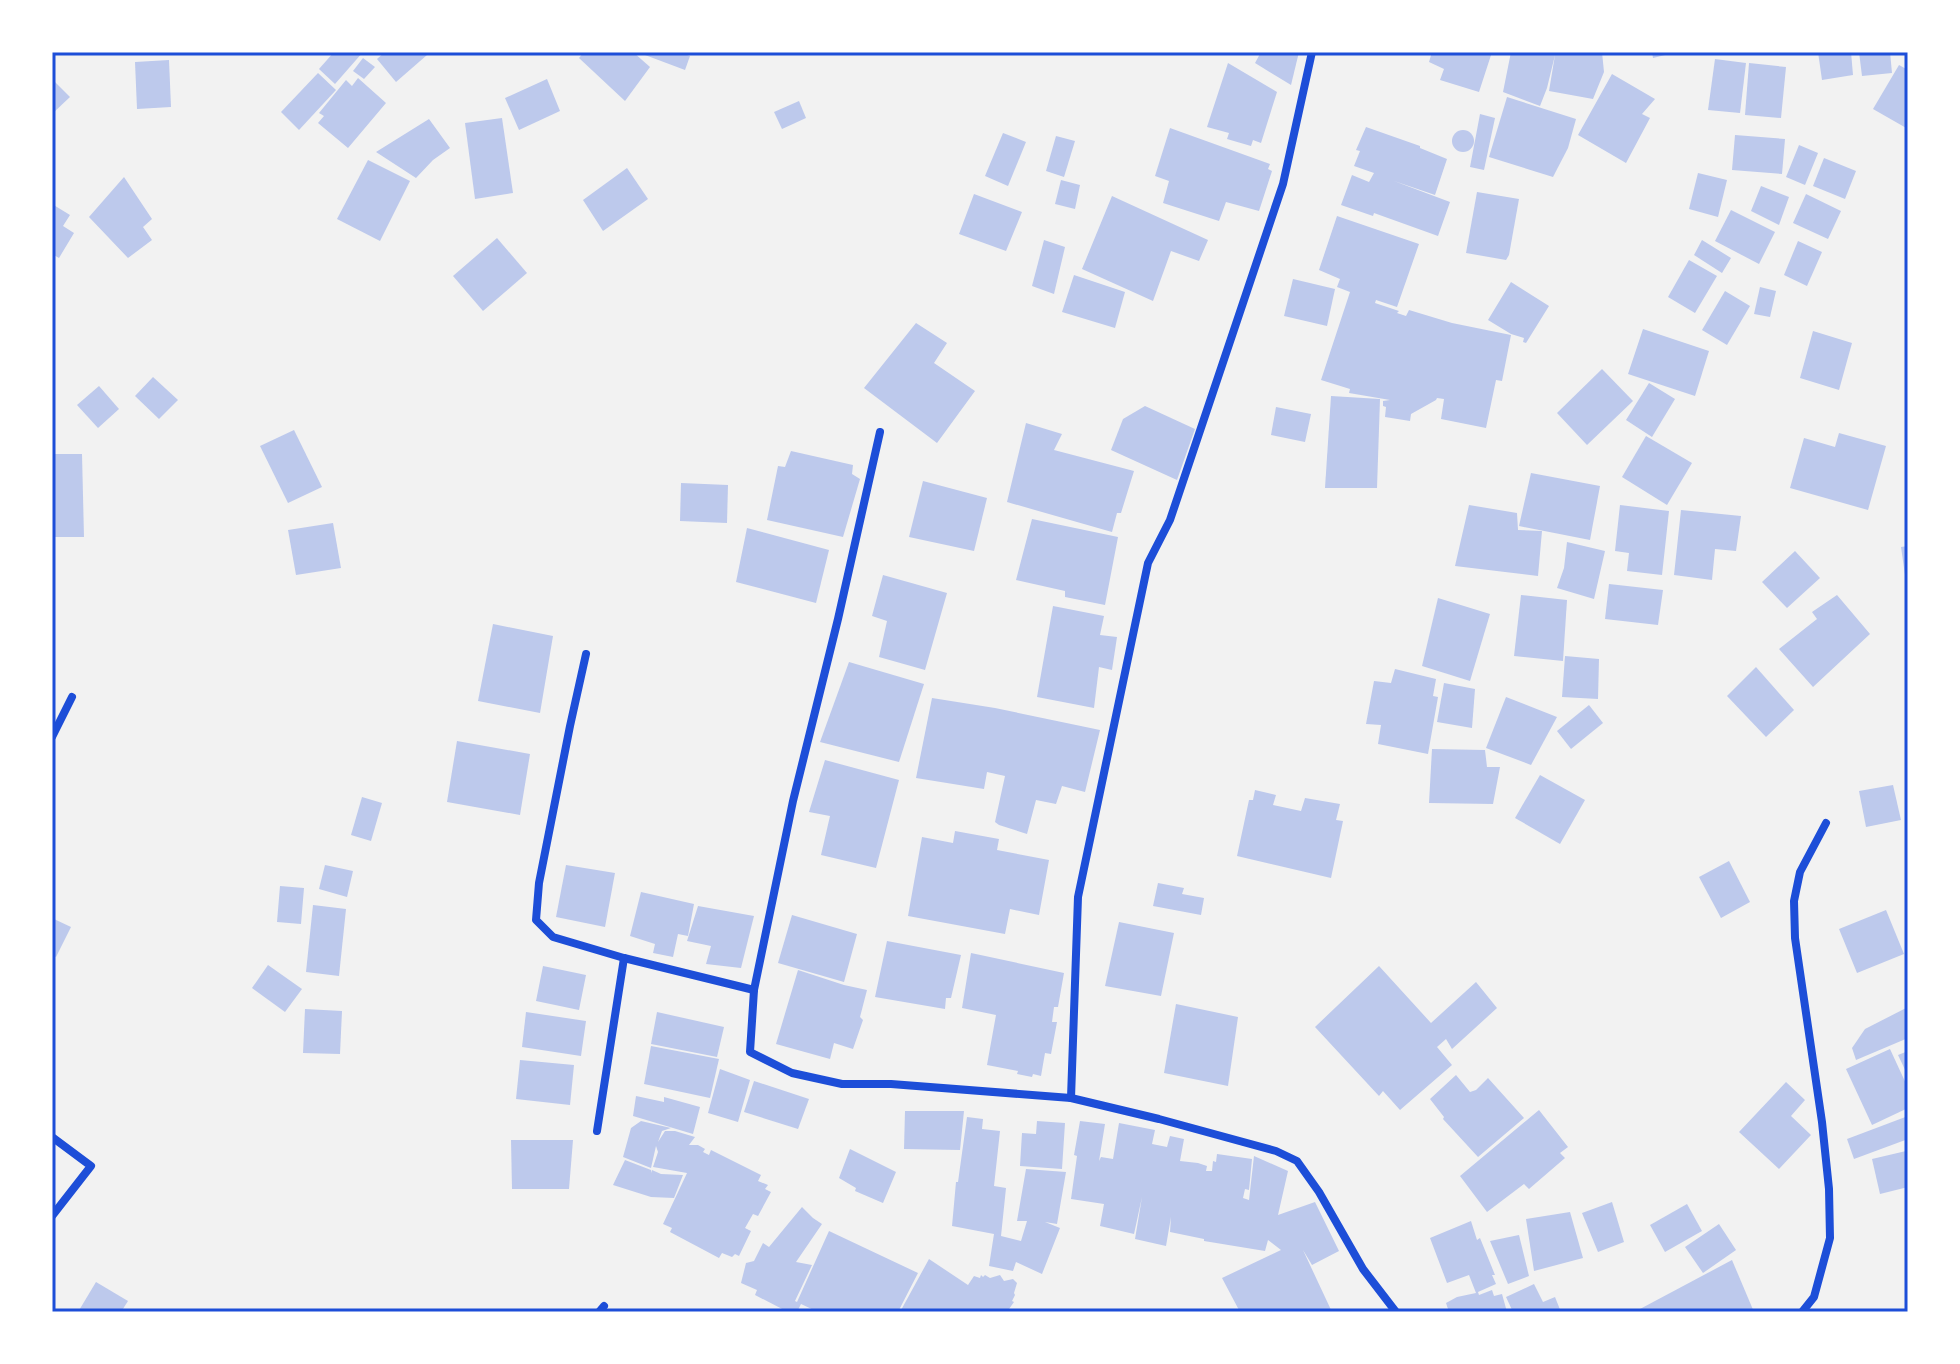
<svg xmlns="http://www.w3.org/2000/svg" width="1960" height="1364" viewBox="0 0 1960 1364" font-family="'PT Sans Narrow',sans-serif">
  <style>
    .building { fill: #bdc9ec }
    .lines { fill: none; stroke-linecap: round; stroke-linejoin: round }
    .minor { stroke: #1d4ed8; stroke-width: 8 }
    .neatline { fill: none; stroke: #1d4ed8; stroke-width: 3 }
  </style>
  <rect width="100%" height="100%" fill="#f2f2f2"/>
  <!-- building -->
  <g class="building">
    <polygon points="334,52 363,52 335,84 319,69"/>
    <polygon points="385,52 424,52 427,55 396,82 377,59"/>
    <polygon points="584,52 633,52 650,67 625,101 579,58"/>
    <polygon points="637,52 679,52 690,56 685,70"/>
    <polygon points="1261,52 1299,52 1291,85 1255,63"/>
    <polygon points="1432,52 1492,52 1479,92 1440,80 1444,69 1429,62"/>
    <polygon points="1511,52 1602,52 1604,72 1593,99 1549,91 1555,55 1547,88 1540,106 1503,92"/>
    <polygon points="1652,52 1673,52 1673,53 1653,58"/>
    <polygon points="1818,52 1851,52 1853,75 1822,80"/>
    <polygon points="1859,52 1890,52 1892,73 1862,76"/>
    <polygon points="363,58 375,67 364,79 353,71"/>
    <polygon points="1715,59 1746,63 1740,113 1708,110"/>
    <polygon points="169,60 171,107 137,109 135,62"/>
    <polygon points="1228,63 1277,92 1261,143 1253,140 1251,146 1227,139 1229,133 1207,127"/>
    <polygon points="1749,63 1786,67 1781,118 1745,115"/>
    <polygon points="1899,65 1908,70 1908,129 1873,109"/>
    <polygon points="318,73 336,90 299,130 281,112"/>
    <polygon points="1612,74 1655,99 1642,114 1650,118 1626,163 1578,135"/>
    <polygon points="358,78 386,103 348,148 318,123 324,116 319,113 346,80 352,86"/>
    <polygon points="52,79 70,97 52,114"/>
    <polygon points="547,79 560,111 519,130 505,98"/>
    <polygon points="1507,97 1576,119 1568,148 1553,177 1489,157"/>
    <polygon points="799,101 806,118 782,129 774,112"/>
    <polygon points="1480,114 1495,118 1484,170 1470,167"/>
    <polygon points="502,118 513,193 475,199 465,123"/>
    <polygon points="429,119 450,148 433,160 416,178 376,152"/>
    <polygon points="1366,127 1420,146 1420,148 1447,159 1435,195 1394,181 1450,202 1438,236 1374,213 1373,216 1341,205 1352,175 1369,182 1374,173 1354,166 1360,151 1356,150"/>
    <polygon points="1170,128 1270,164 1268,169 1272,171 1259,211 1226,202 1219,221 1163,203 1169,181 1155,176"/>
    <circle cx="1463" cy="141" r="11"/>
    <polygon points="1003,133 1026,142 1008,186 985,176"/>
    <polygon points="1735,135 1785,139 1782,174 1732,170"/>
    <polygon points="1056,136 1075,141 1064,177 1046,171"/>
    <polygon points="1799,145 1818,153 1805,185 1786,177"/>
    <polygon points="1824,158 1856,171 1845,199 1813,186"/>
    <polygon points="368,160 410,181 380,241 337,219"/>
    <polygon points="627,168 648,199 603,231 583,200"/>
    <polygon points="1698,173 1727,180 1718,217 1689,209"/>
    <polygon points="124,177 152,219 143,227 152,240 128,258 89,217"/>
    <polygon points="1061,180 1080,185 1075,209 1055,204"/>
    <polygon points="1761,186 1789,197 1779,225 1751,211"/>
    <polygon points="1477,192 1519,199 1509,255 1506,260 1466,253"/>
    <polygon points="974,194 1022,212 1006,251 959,234"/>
    <polygon points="1806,194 1841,211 1828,239 1793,223"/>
    <polygon points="1112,196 1208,240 1199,261 1171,251 1153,301 1082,269"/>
    <polygon points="52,204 70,215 63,226 74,233 59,258 52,254"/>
    <polygon points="1731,210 1775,232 1759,264 1715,241"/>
    <polygon points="1337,216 1419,244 1397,307 1376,300 1375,303 1399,311 1397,313 1406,316 1409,310 1452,323 1511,335 1502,381 1496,380 1486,428 1441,419 1444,399 1437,398 1436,400 1411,414 1410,421 1385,417 1386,407 1383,406 1383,401 1390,400 1349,393 1350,389 1321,380 1350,292 1337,287 1340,279 1319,270"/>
    <polygon points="497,238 527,273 483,311 453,276"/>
    <polygon points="1044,240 1065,247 1054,294 1032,286"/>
    <polygon points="1702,240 1731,258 1722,273 1694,255"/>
    <polygon points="1798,241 1822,252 1807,286 1784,275"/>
    <polygon points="1689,260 1717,276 1695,313 1668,297"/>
    <polygon points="1074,275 1125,292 1115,328 1062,312"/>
    <polygon points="1293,279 1335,289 1327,326 1284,316"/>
    <polygon points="1511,282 1549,306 1526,343 1523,342 1524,338 1511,334 1488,320"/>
    <polygon points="1760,287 1776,291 1770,317 1754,314"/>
    <polygon points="1725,291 1750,306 1727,345 1702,330"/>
    <polygon points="916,323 947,343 934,363 975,391 937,443 864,388"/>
    <polygon points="1643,329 1709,351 1695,396 1628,374"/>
    <polygon points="1813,331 1852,343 1839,390 1800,378"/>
    <polygon points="1602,369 1633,401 1587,445 1557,413"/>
    <polygon points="153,377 178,400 159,419 135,396"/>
    <polygon points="1649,383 1675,399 1652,437 1626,420"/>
    <polygon points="99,386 119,409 98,428 77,405"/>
    <polygon points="1331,396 1380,399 1377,488 1325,488"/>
    <polygon points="1145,406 1195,429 1177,480 1111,450 1123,419"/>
    <polygon points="1276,407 1311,414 1305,442 1271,435"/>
    <polygon points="1026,423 1062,434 1054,450 1134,471 1121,513 1117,513 1112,532 1007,502"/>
    <polygon points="294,430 322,487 288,503 260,446"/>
    <polygon points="1839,433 1886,446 1868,510 1790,488 1804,438 1835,447"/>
    <polygon points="1646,436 1692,463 1667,505 1622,477"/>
    <polygon points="791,451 853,465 852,474 860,479 843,537 767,520 778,466 785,467"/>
    <polygon points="52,454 82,454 84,537 52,537"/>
    <polygon points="1531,473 1600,486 1590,540 1519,526"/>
    <polygon points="923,481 987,498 974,551 909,537"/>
    <polygon points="681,483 728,485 727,523 680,521"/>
    <polygon points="1469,505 1517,513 1518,530 1542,531 1538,576 1455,566"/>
    <polygon points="1620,505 1669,511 1662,575 1627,571 1629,553 1615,551"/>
    <polygon points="1681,510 1741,516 1736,551 1715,549 1712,580 1674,575"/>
    <polygon points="1032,519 1118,537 1105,605 1065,597 1065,591 1016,580"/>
    <polygon points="333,523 341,568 296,575 288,530"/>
    <polygon points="747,528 829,550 816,603 736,582"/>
    <polygon points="1567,542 1605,551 1594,599 1557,588 1564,568"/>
    <polygon points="1908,546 1908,582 1906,582 1901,547"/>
    <polygon points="1795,551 1820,578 1787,608 1762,582"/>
    <polygon points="883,575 947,593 925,670 879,657 887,621 872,616"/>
    <polygon points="1609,584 1663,590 1658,625 1605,619"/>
    <polygon points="1521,595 1567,600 1563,661 1514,656"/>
    <polygon points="1837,595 1870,634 1813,687 1779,649 1817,619 1812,612"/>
    <polygon points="1438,598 1490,614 1470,681 1422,666"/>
    <polygon points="1053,606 1104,616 1100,635 1117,637 1112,670 1099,667 1094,708 1037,697"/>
    <polygon points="493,624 553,636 540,713 478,701"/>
    <polygon points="1565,656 1599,659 1598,699 1562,697"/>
    <polygon points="849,662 924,684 899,762 820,742"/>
    <polygon points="1756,667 1794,710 1766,737 1727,696"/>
    <polygon points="1395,669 1436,679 1433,696 1438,697 1428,754 1378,744 1381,725 1366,724 1374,681 1391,683"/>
    <polygon points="1444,683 1475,689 1472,728 1437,722"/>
    <polygon points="1506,697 1557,717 1531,765 1486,748"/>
    <polygon points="932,698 995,708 1100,730 1085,792 1062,786 1056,804 1036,800 1027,834 999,825 995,822 1005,776 987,772 984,789 916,778"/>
    <polygon points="1589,705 1603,723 1571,749 1557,731"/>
    <polygon points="457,741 530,754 520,815 447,802"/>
    <polygon points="1432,749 1485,750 1487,767 1500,767 1493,804 1429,803"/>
    <polygon points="825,760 899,780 876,868 821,855 830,816 809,812"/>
    <polygon points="1540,775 1585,800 1560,844 1515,818"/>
    <polygon points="1893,785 1901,820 1866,827 1859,791"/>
    <polygon points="1255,790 1276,795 1273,805 1301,811 1305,798 1340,804 1336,820 1343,821 1331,878 1237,856 1249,800 1253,800"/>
    <polygon points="362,797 382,803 371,841 351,835"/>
    <polygon points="955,831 999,839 997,850 1049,860 1039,915 1010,909 1005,934 908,916 922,837 953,843"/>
    <polygon points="1729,861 1750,902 1721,918 1699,877"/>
    <polygon points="325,865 353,871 347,897 319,889"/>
    <polygon points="566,865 615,873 605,927 556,917"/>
    <polygon points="1158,883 1184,888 1182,894 1204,898 1201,915 1153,906"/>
    <polygon points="280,886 304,888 301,924 277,922"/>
    <polygon points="641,892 694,904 688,936 678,934 673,957 653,953 655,944 630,936"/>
    <polygon points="313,905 346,909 339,976 306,972"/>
    <polygon points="698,906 754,916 741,968 706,964 711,946 687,941"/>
    <polygon points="1886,910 1904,954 1857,973 1839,929"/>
    <polygon points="792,915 857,934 844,982 778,963"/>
    <polygon points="54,919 71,927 56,957 52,955 52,924"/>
    <polygon points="1119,922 1174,933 1161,996 1105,986"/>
    <polygon points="887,941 961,955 951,998 946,998 945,1009 875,997"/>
    <polygon points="971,953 1064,973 1058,1007 1054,1007 1052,1022 1057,1022 1051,1054 1045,1053 1041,1076 1033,1074 1032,1077 1017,1074 1018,1071 987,1065 996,1015 962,1008"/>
    <polygon points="268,965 302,989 285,1012 252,988"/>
    <polygon points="543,966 586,975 579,1010 536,1001"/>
    <polygon points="1379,966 1431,1023 1476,982 1497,1008 1452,1049 1446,1039 1437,1047 1452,1065 1400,1110 1383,1091 1379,1096 1315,1027"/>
    <polygon points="798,970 844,985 867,990 860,1017 863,1020 853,1049 834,1043 830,1059 776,1044"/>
    <polygon points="1176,1004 1238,1017 1228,1086 1164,1073"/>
    <polygon points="1908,1007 1908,1038 1856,1060 1852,1048 1865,1029"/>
    <polygon points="305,1009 342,1011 340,1054 303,1053"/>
    <polygon points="526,1012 586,1021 581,1056 522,1047"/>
    <polygon points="657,1012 724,1027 717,1057 651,1044"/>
    <polygon points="651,1046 719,1059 710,1098 644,1084"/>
    <polygon points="1890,1049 1908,1088 1908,1108 1872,1125 1846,1069"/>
    <polygon points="1908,1051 1908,1076 1898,1055"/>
    <polygon points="520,1060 574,1065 570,1105 516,1099"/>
    <polygon points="720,1069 750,1080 738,1122 708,1113"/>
    <polygon points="1456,1075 1470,1092 1476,1090 1488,1078 1524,1118 1478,1157 1443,1119 1444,1117 1430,1099"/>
    <polygon points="754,1081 809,1099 798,1129 744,1112"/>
    <polygon points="1786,1082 1805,1100 1791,1116 1811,1135 1779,1169 1739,1132"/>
    <polygon points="636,1096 664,1102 664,1097 700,1107 693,1134 633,1116"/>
    <polygon points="1539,1110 1568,1147 1560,1153 1565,1158 1529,1189 1524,1184 1487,1212 1460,1176"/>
    <polygon points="905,1111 964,1111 960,1150 904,1149"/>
    <polygon points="1908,1116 1908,1139 1854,1159 1847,1139"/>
    <polygon points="967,1117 983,1119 982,1129 1000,1131 994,1186 1006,1188 1001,1236 1021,1241 1027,1221 1017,1221 1026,1169 1066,1172 1057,1224 1045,1222 1060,1228 1042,1274 1016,1262 1013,1271 989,1266 994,1234 952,1226 956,1182 958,1182"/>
    <polygon points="641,1121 671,1128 659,1132 662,1131 658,1142 665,1131 675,1131 695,1137 689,1145 698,1145 705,1149 703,1152 709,1155 711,1150 761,1175 758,1181 768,1185 765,1189 771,1192 758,1216 753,1214 745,1228 751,1231 739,1256 735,1254 732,1257 722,1253 719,1258 670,1232 672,1228 663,1224 687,1173 653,1167 658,1152 656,1146 651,1168 623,1157 631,1128"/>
    <polygon points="1037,1121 1065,1123 1062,1169 1020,1166 1022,1133 1036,1134"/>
    <polygon points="1080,1121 1105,1124 1099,1161 1101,1157 1113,1159 1119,1123 1155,1130 1152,1144 1167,1147 1170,1136 1184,1139 1180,1161 1198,1163 1207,1166 1206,1171 1212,1171 1213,1161 1216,1162 1217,1154 1252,1159 1249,1190 1245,1189 1243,1198 1249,1200 1254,1156 1288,1171 1278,1215 1315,1202 1339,1251 1312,1265 1303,1250 1332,1312 1240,1312 1222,1278 1281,1250 1268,1240 1265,1251 1204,1241 1204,1239 1170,1232 1171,1217 1166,1246 1135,1239 1142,1197 1134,1234 1100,1226 1104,1204 1071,1199 1077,1156 1074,1155"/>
    <polygon points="511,1140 573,1140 569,1189 512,1189"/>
    <polygon points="850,1149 896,1172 883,1203 855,1191 856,1188 839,1178"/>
    <polygon points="1906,1151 1908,1161 1908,1187 1880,1194 1872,1159"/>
    <polygon points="625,1160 651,1170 651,1173 652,1170 661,1174 683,1175 674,1198 651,1197 613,1185"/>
    <polygon points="1612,1202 1624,1242 1598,1252 1582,1213"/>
    <polygon points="1687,1204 1702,1231 1665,1252 1650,1225"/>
    <polygon points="802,1207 813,1218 822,1224 796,1262 812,1265 795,1301 797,1302 829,1231 918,1273 898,1312 818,1312 801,1304 797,1312 788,1312 755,1295 757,1290 741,1283 746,1263 754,1261 763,1243 769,1247"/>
    <polygon points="1570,1212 1583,1258 1534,1271 1526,1219"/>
    <polygon points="1471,1221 1477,1240 1480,1238 1495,1275 1492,1275 1496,1284 1478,1292 1479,1295 1492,1290 1494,1296 1502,1294 1507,1312 1449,1312 1446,1303 1457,1297 1476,1293 1469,1275 1447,1283 1430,1238"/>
    <polygon points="1719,1224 1736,1250 1703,1273 1685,1247"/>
    <polygon points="1519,1235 1529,1276 1508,1284 1490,1241"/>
    <polygon points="929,1259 968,1285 974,1276 980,1278 981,1275 983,1277 985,1275 990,1278 1000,1275 1004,1281 1013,1279 1017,1283 1014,1293 1015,1295 1012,1301 1014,1302 1009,1309 1010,1310 1008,1312 957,1312 953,1309 952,1312 900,1312"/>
    <polygon points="1732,1260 1754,1312 1641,1312 1640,1309"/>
    <polygon points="96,1282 128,1301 121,1312 78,1312"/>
    <polygon points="1534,1284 1543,1302 1555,1297 1561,1312 1513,1312 1506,1297"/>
  </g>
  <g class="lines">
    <!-- minor -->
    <g class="minor">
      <polyline points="880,432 838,619 793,801 754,990 750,1052 792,1073 842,1084 891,1084 1071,1098 1159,1119 1276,1151 1297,1161 1319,1192 1363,1269 1396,1312"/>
      <polyline points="586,654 570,726 539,883 536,920 553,937 624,958 754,990"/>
      <polyline points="52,737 72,697"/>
      <polyline points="1071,1098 1078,897 1148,563 1170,520 1283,184 1312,52"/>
      <polyline points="597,1131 624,958"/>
      <polyline points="52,1137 91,1166 52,1216"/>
      <polyline points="599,1312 604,1306"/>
      <polyline points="1802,1312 1814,1297 1830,1238 1829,1189 1822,1122 1795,938 1794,901 1800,872 1826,823"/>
    </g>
  </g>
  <!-- border -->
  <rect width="1960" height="1364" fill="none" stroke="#ffffff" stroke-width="108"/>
  <rect x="54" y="54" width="1852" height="1256" class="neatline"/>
</svg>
